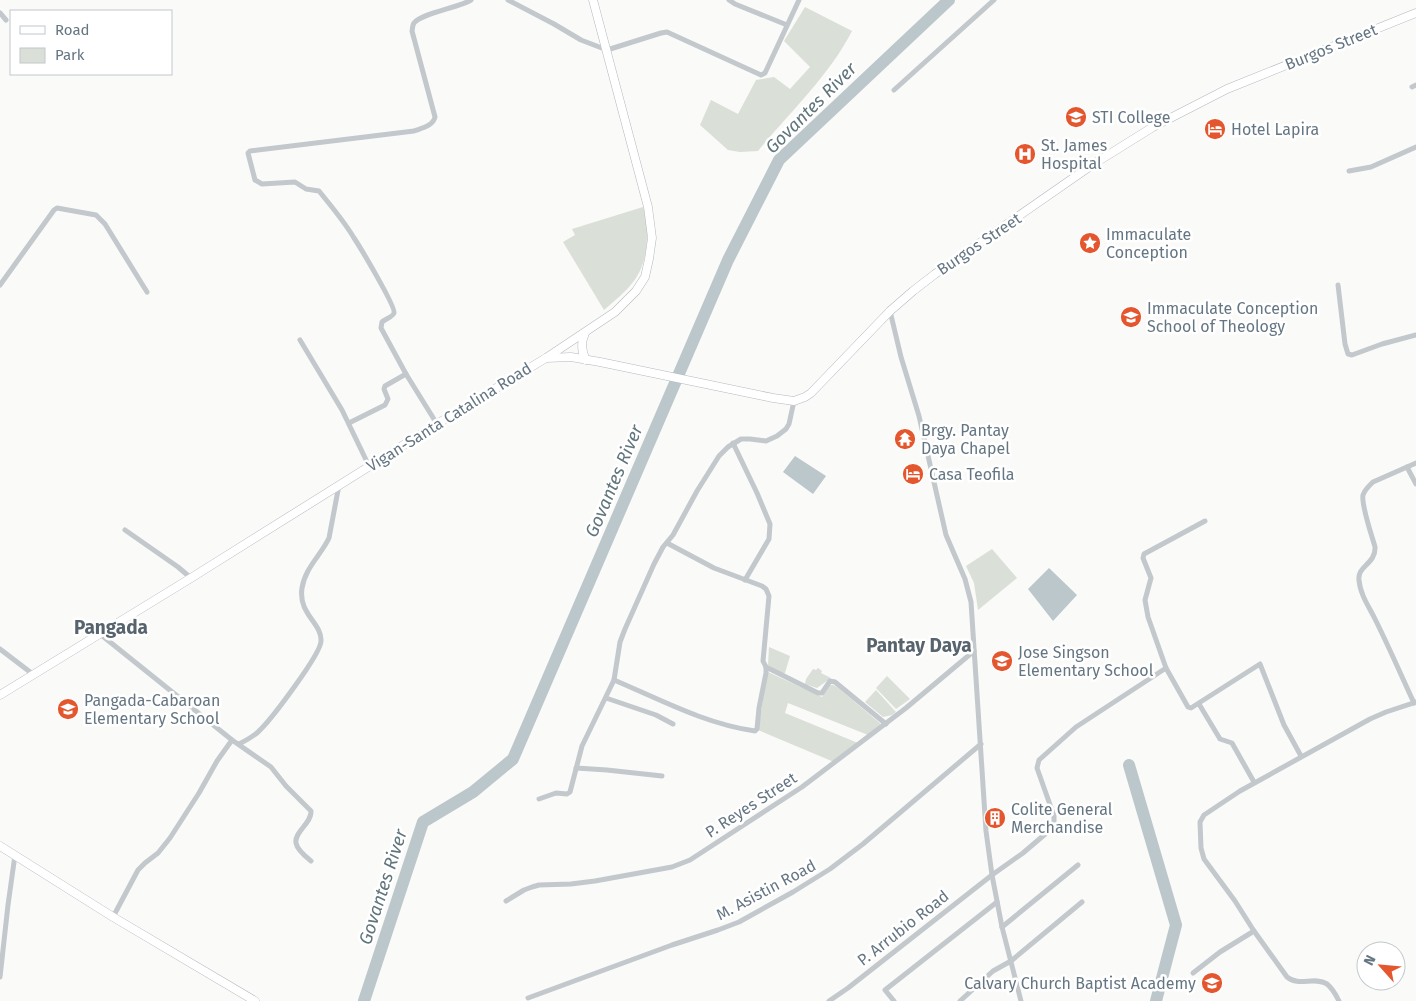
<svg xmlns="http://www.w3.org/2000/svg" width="1416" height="1001" viewBox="0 0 1416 1001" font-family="'Fira Sans',sans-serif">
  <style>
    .green { fill: #dadfd7 }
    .water { fill: #bbc7cb }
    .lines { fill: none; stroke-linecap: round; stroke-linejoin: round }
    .river { stroke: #bbc7cb; stroke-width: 12 }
    .secondary-casing { stroke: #b3babf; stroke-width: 9 }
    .street { stroke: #c3c8cc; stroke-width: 5 }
    .secondary { stroke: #fff; stroke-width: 8 }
    .labels { text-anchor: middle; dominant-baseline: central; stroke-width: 5; stroke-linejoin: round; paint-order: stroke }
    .street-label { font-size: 16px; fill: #657683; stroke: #fff }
    .poi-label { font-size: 16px; fill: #657683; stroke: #fff; text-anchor: start }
    .water-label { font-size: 18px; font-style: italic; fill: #60757c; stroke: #fff }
    .quarter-label { font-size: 19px; font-weight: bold; fill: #57646e; stroke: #fff }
  </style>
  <rect width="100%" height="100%" fill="#fafaf8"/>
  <!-- green -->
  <g class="green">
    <path d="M805,7L852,31C829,76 790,112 758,151L740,152L728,150L700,125L711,100L738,114L756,80L774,77L790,89L810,67L784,41Z"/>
    <path d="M643,207C647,217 648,227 647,238C645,276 631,287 604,310L563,242L575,235L572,229Z"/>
    <polygon points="992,549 1017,578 978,610 974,583 966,566"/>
    <polygon points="769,647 790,656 785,673 781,673 768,665"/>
    <polygon points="818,668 822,671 821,673 831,678 817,688 805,684 806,679 813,669 816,670"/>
    <polygon points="768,672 822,697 830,685 833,685 837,687 881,724 868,735 788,703 785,713 858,743 834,762 758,730 764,693"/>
    <polygon points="887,676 910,699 896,709 876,688"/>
    <polygon points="876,690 896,712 892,715 883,717 865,702"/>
  </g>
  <!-- water -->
  <g class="water">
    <polygon points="795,456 826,476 813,494 783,472"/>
    <polygon points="1049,568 1077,595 1053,621 1028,589"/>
  </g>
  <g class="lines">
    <!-- river -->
    <g class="river">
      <polyline points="1129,765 1176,925 1156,1001"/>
      <polyline points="364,1001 423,822 473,792 513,759 728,260 779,160 949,0"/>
    </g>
    <!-- secondary casing -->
    <g class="secondary-casing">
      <g id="secondary">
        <path d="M585,333C581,342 581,351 586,360"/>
        <polyline points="546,358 571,357 600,362 773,398 794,401 805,397 811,393 890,311 913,291 935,274 1092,165 1153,127 1227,89 1416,13"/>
        <polyline points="0,695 191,578 437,424 546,358 615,312 636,291 645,277 649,259 652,238 648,207 593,0"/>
        <polyline points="0,846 113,917 255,1001"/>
      </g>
    </g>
    <!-- street -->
    <g class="street">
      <polyline points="508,0 554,24 581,40 607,50 661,33 667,32 761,75 765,73 799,0"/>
      <polyline points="729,0 735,4 787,25"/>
      <polyline points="0,13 6,20"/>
      <polyline points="1412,87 1416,85"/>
      <polyline points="894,90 994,0"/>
      <polyline points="1349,171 1371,167 1416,147"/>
      <polyline points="0,285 54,210 57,208 96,215 105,224 147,292"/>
      <polyline points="1338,285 1345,344 1348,354 1352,355 1382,344 1416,335"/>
      <polyline points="890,311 901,357 919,416 946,535 965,579 971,602 986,831 992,875 1002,927 1021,1001"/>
      <polyline points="300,340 342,410 369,466"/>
      <polyline points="349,423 385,405 388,399 384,389 385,386 406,374"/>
      <path d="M437,424L406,374L381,328L382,322C385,319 393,317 394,313C396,307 360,247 354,238C344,221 331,206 319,191L306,189L295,182L262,184L255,180L248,153L250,151L414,131C422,128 433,126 435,117L412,31C413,27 412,26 414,23C422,13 458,8 471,0"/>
      <polyline points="733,443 757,493 770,524 769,539 745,580"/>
      <polyline points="1407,467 1416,484"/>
      <polyline points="1205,521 1144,554 1143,558 1151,578 1145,600 1148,617 1166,668 1188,707 1191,708 1260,664 1284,725 1301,756"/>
      <polyline points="125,530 178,567 191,578"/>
      <polyline points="667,543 714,568 762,586 766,589 769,596 763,661 766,667 818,693 822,693 830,681 835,682 886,724"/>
      <path d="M100,634L232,740L271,767L286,786L311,811C312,823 294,832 296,843C297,849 306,857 311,861"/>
      <polyline points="0,649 34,675"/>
      <path d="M614,680C659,699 705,724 755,731L757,729L759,708L766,673V667"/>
      <polyline points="606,698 656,715 673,724"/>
      <path d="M1414,703C1401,675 1389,647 1375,619C1369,607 1360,594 1359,580C1357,566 1376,564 1375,547C1372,536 1361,505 1363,495C1365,489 1369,486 1373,482L1416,463"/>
      <polyline points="1199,704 1220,739 1232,743 1254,782"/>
      <path d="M239,744C247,740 255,736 261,729C272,718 321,654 321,641C322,623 298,614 302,588C305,568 321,555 329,538L339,485"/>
      <polyline points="576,768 607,770 662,776"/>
      <polyline points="539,799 556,793 567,794 570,792 582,746 614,680 620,642 625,629 654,564 663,547 673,535 697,491 719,456 728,447 741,439 750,439 766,441 777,436 786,429 789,424 794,401"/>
      <polyline points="506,901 524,890 532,887 539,885 571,884 595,881 672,867 690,860 802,787 906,708 974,651"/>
      <polyline points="113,917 138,870 145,863 158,853 170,838 199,793 217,761 232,740"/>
      <polyline points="1002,927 1078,865"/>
      <polyline points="1193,973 1220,952 1254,931"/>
      <polyline points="0,977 8,905 15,855"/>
      <polyline points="528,998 672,945 718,930 739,922 793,892 830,869 863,844 981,744"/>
      <polyline points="829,1001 848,988 992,875 1023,853 1050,830 1054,822 1054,816 1037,768 1039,760 1076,727 1166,668"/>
      <polyline points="894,1001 885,990 997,902"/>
      <polyline points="960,1001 993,971 1011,961 1082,902"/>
      <path d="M1339,1001C1336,995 1332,988 1327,984C1314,976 1299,987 1287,977L1254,931L1235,901L1204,859L1201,848L1200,822L1204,815L1240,791L1370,719L1386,712L1416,702"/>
    </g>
    <!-- secondary -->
    <use href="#secondary" class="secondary"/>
  </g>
  <!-- icons -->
  <defs>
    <g id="university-disc" transform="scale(1.125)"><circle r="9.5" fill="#e4572e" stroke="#fff"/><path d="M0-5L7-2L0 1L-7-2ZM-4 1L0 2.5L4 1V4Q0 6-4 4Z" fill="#fff"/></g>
    <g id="hotel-disc" transform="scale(1.125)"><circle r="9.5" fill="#e4572e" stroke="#fff"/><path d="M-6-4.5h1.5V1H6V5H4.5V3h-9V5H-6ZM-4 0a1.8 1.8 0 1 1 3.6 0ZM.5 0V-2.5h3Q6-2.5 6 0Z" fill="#fff"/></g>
    <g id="hospital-disc" transform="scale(1.125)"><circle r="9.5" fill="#e4572e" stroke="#fff"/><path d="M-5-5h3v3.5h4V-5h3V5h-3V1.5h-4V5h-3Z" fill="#fff"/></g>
    <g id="sight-disc" transform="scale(1.125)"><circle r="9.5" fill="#e4572e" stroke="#fff"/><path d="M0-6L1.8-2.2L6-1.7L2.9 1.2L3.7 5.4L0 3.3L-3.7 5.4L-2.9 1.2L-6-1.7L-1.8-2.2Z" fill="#fff"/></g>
    <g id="temple-disc" transform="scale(1.125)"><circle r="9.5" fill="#e4572e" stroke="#fff"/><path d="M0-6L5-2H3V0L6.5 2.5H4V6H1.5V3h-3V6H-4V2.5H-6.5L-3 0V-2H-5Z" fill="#fff"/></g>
    <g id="school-disc" transform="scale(1.125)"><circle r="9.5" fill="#e4572e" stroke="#fff"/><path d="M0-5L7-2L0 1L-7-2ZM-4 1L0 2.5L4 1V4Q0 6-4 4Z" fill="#fff"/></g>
    <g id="building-disc" transform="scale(1.125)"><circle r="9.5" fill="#e4572e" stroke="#fff"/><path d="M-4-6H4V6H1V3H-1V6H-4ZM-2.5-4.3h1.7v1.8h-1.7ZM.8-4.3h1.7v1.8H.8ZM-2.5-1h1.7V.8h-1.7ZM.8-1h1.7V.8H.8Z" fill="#fff"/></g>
  </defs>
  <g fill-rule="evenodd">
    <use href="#university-disc" x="1076" y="117"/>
    <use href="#hotel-disc" x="1215" y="129"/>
    <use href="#hospital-disc" x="1025" y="154"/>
    <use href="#sight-disc" x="1090" y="243"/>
    <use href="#university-disc" x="1131" y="317"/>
    <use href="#temple-disc" x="905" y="439"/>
    <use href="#hotel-disc" x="913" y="474"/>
    <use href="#school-disc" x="1002" y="661"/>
    <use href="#school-disc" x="68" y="709"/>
    <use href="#building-disc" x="995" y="818"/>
    <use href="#school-disc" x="1212" y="983"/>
  </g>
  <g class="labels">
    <!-- street labels -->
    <g class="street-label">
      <text transform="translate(1331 47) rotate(-22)">Burgos Street</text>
      <text transform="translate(979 244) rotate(-34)">Burgos Street</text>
      <text transform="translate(449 417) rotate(-32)">Vigan-Santa Catalina Road</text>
      <text transform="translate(751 805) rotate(-33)">P. Reyes Street</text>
      <text transform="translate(766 890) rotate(-28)">M. Asistin Road</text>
      <text transform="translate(903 928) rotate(-38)">P. Arrubio Road</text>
    </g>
    <!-- poi labels -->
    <g class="poi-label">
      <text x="1092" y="117">STI College</text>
      <text x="1231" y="129">Hotel Lapira</text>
      <text x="1041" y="145">St. James<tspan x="1041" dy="18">Hospital</tspan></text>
      <text x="1106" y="234">Immaculate<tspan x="1106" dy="18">Conception</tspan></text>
      <text x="1147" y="308">Immaculate Conception<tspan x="1147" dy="18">School of Theology</tspan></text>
      <text x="921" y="430">Brgy. Pantay<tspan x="921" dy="18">Daya Chapel</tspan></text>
      <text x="929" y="474">Casa Teofila</text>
      <text x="1018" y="652">Jose Singson<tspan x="1018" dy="18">Elementary School</tspan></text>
      <text x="84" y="700">Pangada-Cabaroan<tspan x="84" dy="18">Elementary School</tspan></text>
      <text x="1011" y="809">Colite General<tspan x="1011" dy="18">Merchandise</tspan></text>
      <text x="1196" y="983" text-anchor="end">Calvary Church Baptist Academy</text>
    </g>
    <!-- water labels -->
    <g class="water-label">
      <text transform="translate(811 108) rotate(-45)">Govantes River</text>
      <text transform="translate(614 481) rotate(-67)">Govantes River</text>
      <text transform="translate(383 887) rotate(-72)">Govantes River</text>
    </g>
    <!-- quarter labels -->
    <g class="quarter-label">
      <text x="111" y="627">Pangada</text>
      <text x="919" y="645">Pantay Daya</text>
    </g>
  </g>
  <!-- legend -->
  <rect x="10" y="10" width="162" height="65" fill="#ffffff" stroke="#c1c8cd"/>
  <rect x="20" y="26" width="25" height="8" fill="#ffffff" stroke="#c1c8cd"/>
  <text x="55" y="35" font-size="15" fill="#657683">Road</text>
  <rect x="20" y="48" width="25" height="15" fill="#dadfd7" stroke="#c1c8cd"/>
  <text x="55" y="60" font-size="15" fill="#657683">Park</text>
  <!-- north arrow -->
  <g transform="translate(1381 966) rotate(297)"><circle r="24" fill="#ffffff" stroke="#c1c8cd"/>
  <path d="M0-4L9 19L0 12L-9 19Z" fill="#e4572e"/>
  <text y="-8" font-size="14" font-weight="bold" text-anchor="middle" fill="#657683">N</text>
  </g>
</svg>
